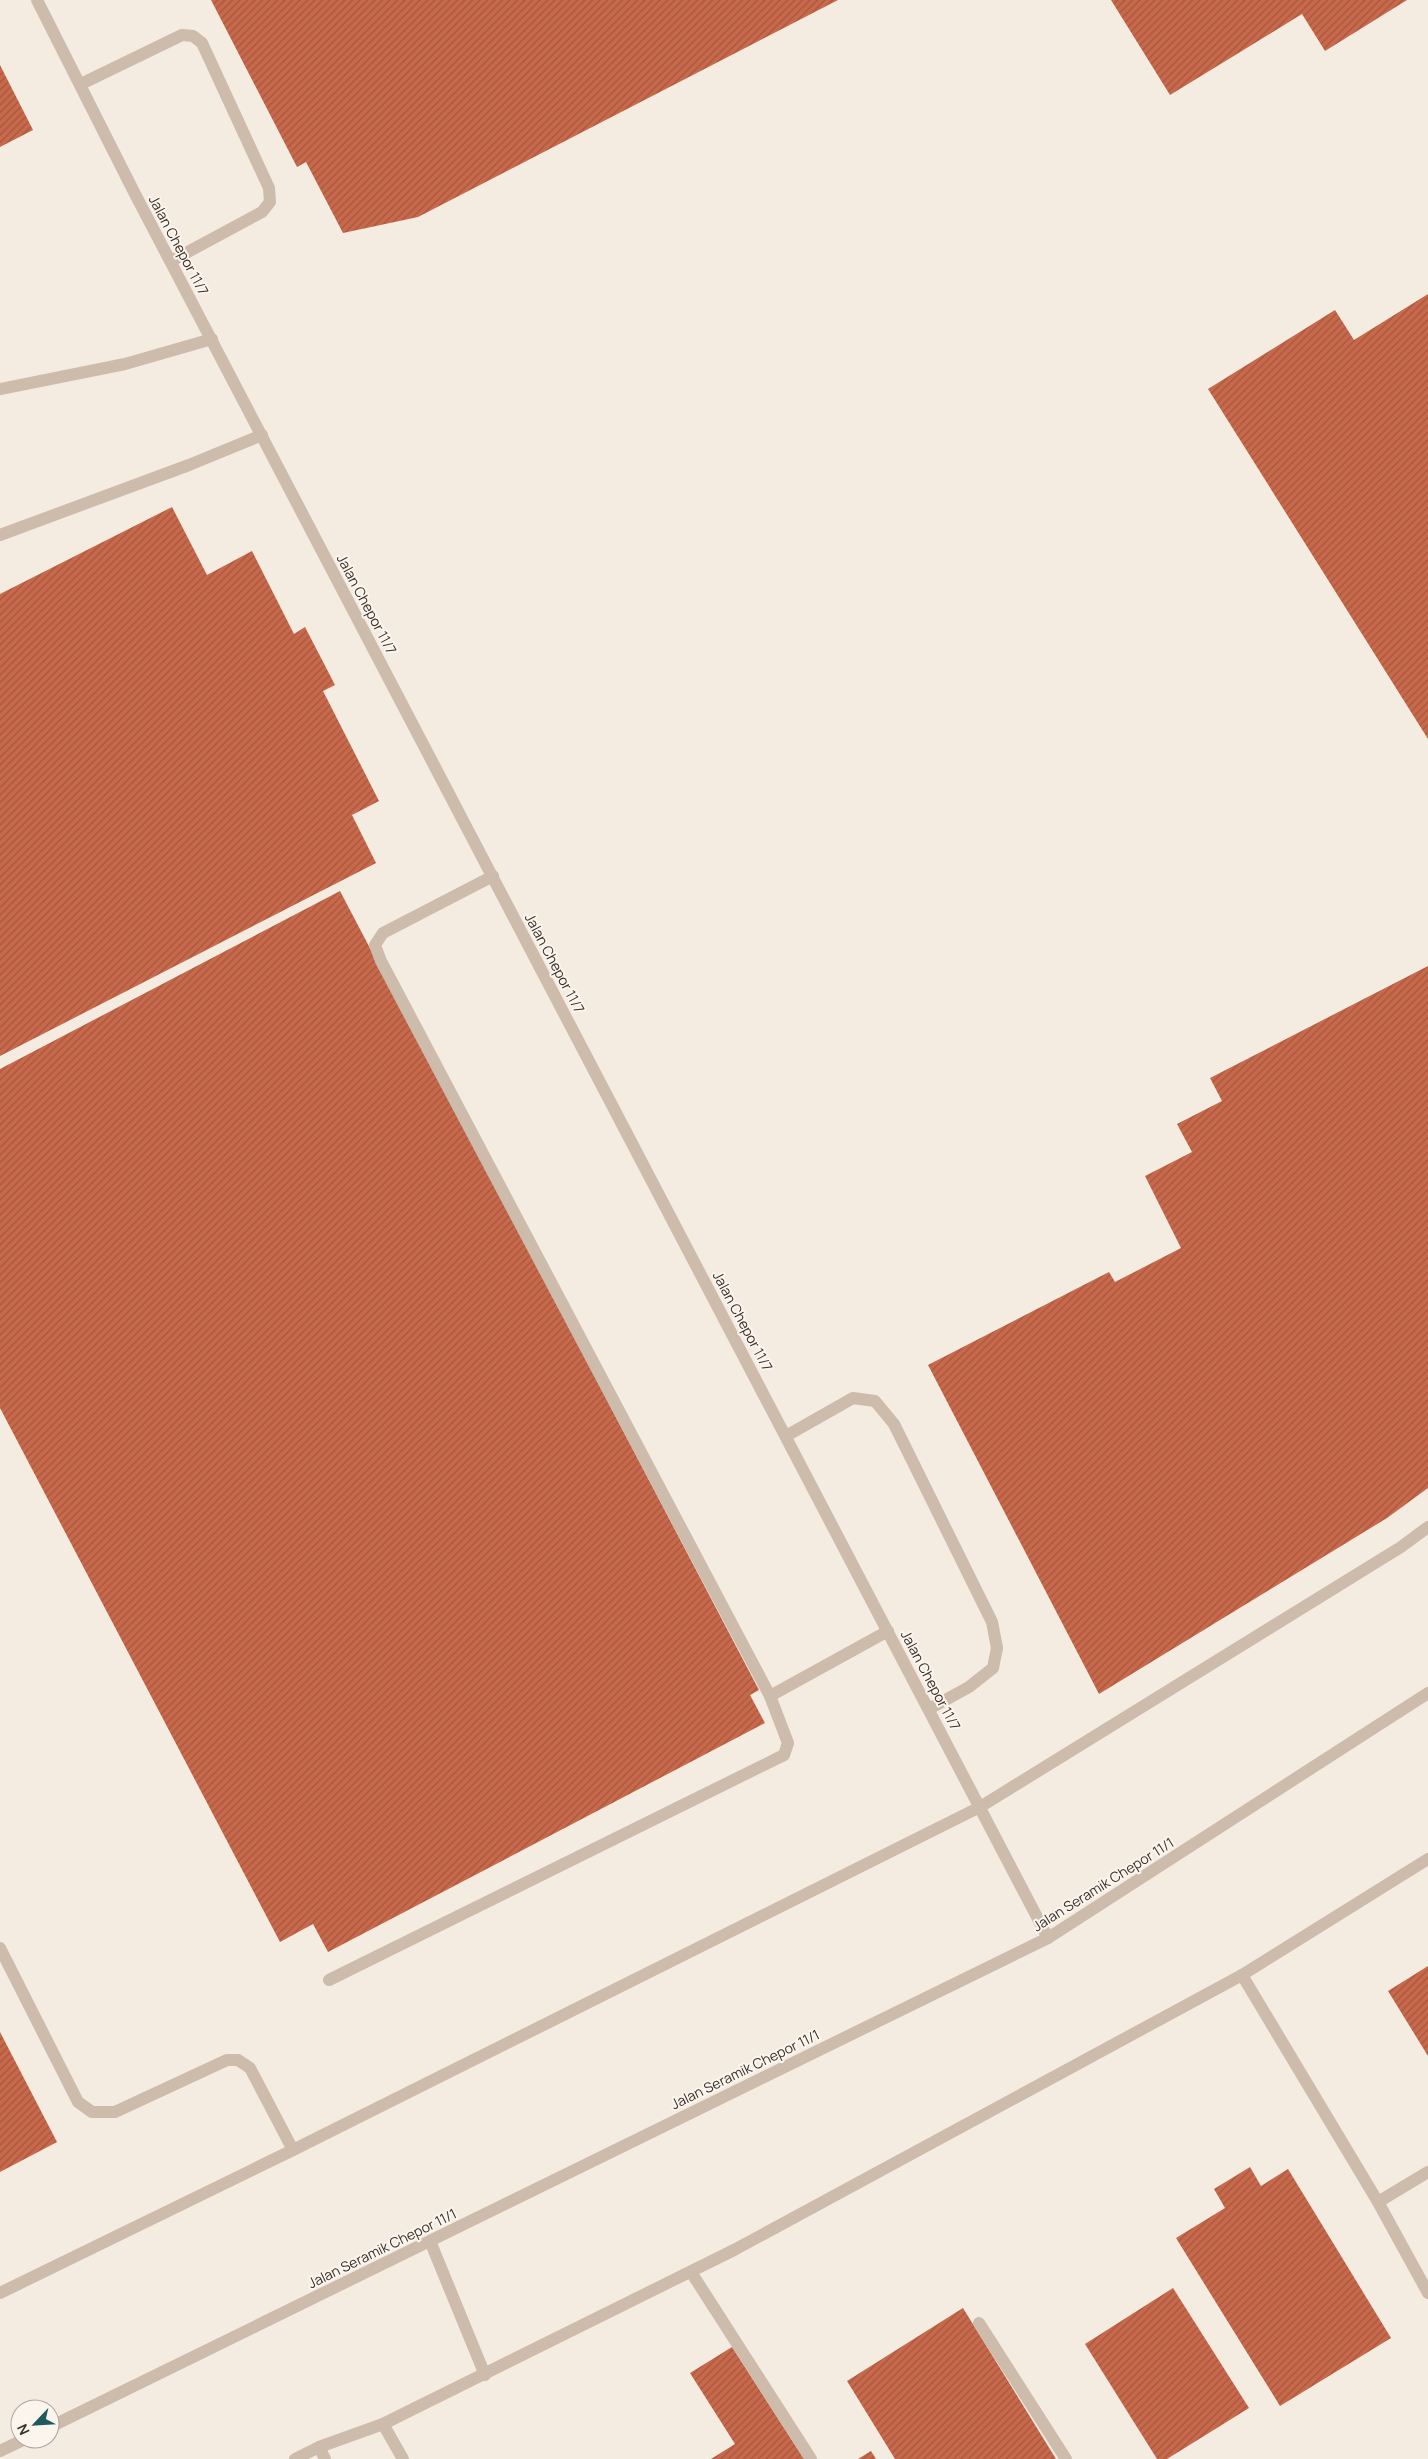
<svg xmlns="http://www.w3.org/2000/svg" width="1428" height="2459" viewBox="0 0 1428 2459" font-family="Manrope,sans-serif">
  <style>
    .building { fill: url(#building-hatch) }
    .lines { fill: none; stroke-linecap: round; stroke-linejoin: round }
    .service { stroke: #cdbbac; stroke-width: 12 }
    .minor { stroke: #cdbbac; stroke-width: 12 }
    .labels { text-anchor: middle; dominant-baseline: central; stroke-width: 4; stroke-linejoin: round; paint-order: stroke }
    .street-label { font-size: 14px; fill: #3b302b; stroke: #fbf5ee }
  </style>
  <defs>
    <pattern id="building-hatch" width="6" height="6" patternUnits="userSpaceOnUse" patternTransform="scale(1.25)"><rect width="6" height="6" fill="#c8694b"/><path d="M-1 1l2-2M0 6l6-6M5 7l2-2" fill="none" stroke="#a4573f"/></pattern>
  </defs>
  <rect width="100%" height="100%" fill="#f4ebe1"/>
  <!-- building -->
  <g class="building">
    <polygon points="211,0 838,0 418,217 343,233 306,162 297,167"/>
    <polygon points="1111,0 1407,0 1325,51 1302,14 1170,95"/>
    <polygon points="0,65 33,130 0,147"/>
    <polygon points="1428,294 1428,739 1208,389 1335,310 1354,340"/>
    <polygon points="172,507 207,575 252,551 294,634 305,627 335,685 323,691 379,801 352,815 376,863 0,1056 0,594"/>
    <polygon points="340,891 759,1690 750,1695 765,1723 328,1952 313,1924 280,1942 0,1408 0,1069"/>
    <polygon points="1428,966 1428,1488 1387,1518 1099,1694 928,1365 1109,1272 1115,1282 1181,1248 1145,1176 1192,1152 1177,1124 1222,1101 1210,1078"/>
    <polygon points="1428,1966 1428,2056 1388,1991"/>
    <polygon points="0,2032 57,2142 0,2172"/>
    <polygon points="1250,2167 1261,2186 1288,2169 1391,2338 1280,2406 1176,2238 1225,2208 1214,2189"/>
    <polygon points="1173,2288 1249,2408 1167,2459 1157,2459 1085,2344"/>
    <polygon points="963,2308 1056,2459 895,2459 847,2381"/>
    <polygon points="732,2347 804,2459 711,2459 735,2444 690,2373"/>
    <polygon points="871,2451 876,2459 858,2459"/>
  </g>
  <g class="lines">
    <!-- service -->
    <g class="service">
      <polyline points="37,0 135,194 1048,1938"/>
      <polyline points="81,84 182,35 193,36 202,43 269,188 270,202 262,212 171,261"/>
      <polyline points="0,389 125,364 212,339"/>
      <polyline points="0,535 189,465 262,435"/>
      <polyline points="493,876 383,933 375,945 381,961 770,1696 888,1631"/>
      <polyline points="786,1436 853,1398 875,1401 894,1424 992,1622 997,1648 993,1668 969,1687 929,1709"/>
      <polyline points="0,1948 78,2102 92,2112 115,2112 227,2060 238,2060 250,2068 293,2150"/>
      <polyline points="1242,1975 1378,2202 1428,2293"/>
      <polyline points="329,1980 784,1755 788,1743 770,1696"/>
      <polyline points="1378,2202 1428,2172"/>
      <polyline points="430,2241 485,2375"/>
      <polyline points="691,2272 811,2459"/>
      <polyline points="979,2323 1066,2459"/>
      <polyline points="383,2424 403,2459"/>
      <polyline points="319,2447 325,2459"/>
    </g>
    <!-- minor -->
    <g class="minor">
      <polyline points="0,2293 293,2150 980,1807 1401,1547 1428,1527"/>
      <polyline points="50,2427 1048,1938 1428,1693"/>
      <polyline points="0,2451 25,2439"/>
      <polyline points="295,2459 319,2447 383,2424 734,2250 1242,1975 1428,1859"/>
    </g>
  </g>
  <g class="labels">
    <!-- street labels -->
    <g class="street-label">
      <text transform="translate(179 245) rotate(62)">Jalan Chepor 11/7</text>
      <text transform="translate(367 604) rotate(62)">Jalan Chepor 11/7</text>
      <text transform="translate(555 963) rotate(62)">Jalan Chepor 11/7</text>
      <text transform="translate(743 1321) rotate(62)">Jalan Chepor 11/7</text>
      <text transform="translate(931 1680) rotate(62)">Jalan Chepor 11/7</text>
      <text transform="translate(1103 1884) rotate(-32)">Jalan Seramik Chepor 11/1</text>
      <text transform="translate(745 2069) rotate(-26)">Jalan Seramik Chepor 11/1</text>
      <text transform="translate(382 2248) rotate(-26)">Jalan Seramik Chepor 11/1</text>
    </g>
  </g>
  <!-- north arrow -->
  <g transform="translate(35 2424) rotate(245)"><circle r="24" fill="#fbf5ee" stroke="#aea6a0"/>
  <path d="M0-4L9 19L0 12L-9 19Z" fill="#1f5a5e"/>
  <text y="-8" font-size="14" font-weight="bold" text-anchor="middle" fill="#3b302b">N</text>
  </g>
</svg>
